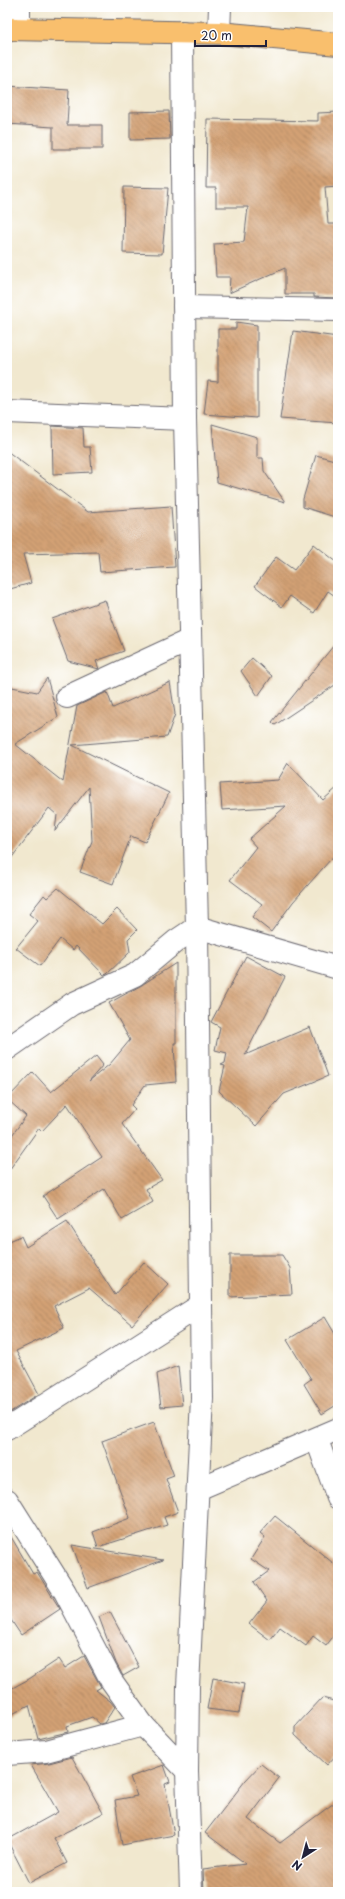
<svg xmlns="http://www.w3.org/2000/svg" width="345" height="1899" viewBox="0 0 345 1899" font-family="'Playpen Sans',sans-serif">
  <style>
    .building { fill: url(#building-back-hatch) }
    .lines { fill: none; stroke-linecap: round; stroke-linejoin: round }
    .minor-casing { stroke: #6a676f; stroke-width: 24 }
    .major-casing { stroke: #6a676f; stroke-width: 24 }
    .minor { stroke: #fff; stroke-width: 22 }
    .major { stroke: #f9bf6d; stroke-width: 22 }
  </style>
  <defs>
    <pattern id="building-back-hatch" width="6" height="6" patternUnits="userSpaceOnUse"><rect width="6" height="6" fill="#d3a175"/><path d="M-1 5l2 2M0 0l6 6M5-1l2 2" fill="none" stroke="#ab8361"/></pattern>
  </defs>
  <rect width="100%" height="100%" fill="#fff"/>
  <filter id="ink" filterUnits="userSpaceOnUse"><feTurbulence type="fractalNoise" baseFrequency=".025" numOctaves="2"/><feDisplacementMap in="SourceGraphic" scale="8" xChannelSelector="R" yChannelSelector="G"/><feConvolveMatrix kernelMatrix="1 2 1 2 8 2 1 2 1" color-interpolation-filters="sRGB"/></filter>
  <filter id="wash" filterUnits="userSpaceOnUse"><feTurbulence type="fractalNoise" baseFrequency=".012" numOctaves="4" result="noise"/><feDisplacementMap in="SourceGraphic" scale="16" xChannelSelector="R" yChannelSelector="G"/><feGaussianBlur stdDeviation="0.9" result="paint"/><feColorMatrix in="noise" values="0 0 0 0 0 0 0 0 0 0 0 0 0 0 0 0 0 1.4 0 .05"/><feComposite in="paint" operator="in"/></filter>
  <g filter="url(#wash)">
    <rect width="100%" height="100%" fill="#f1e8cf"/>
    <g id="blocks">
      <!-- building -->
      <g class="building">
        <polygon points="7,86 69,90 67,125 102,125 102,149 53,149 53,127 7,124"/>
        <polygon points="169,111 170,139 130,140 130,112"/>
        <polygon points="338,112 338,186 325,187 328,224 338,224 338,298 314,297 314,294 285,294 285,268 229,293 230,277 216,277 214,244 244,242 248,207 216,207 216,188 206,188 207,119 318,121 318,113"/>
        <polygon points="124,187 168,188 162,254 123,253"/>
        <polygon points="236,322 257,325 257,418 204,414 208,381 218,382 218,329 236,329"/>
        <polygon points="293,331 338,337 338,423 280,419"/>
        <polygon points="212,424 257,437 257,458 263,458 264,471 285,502 217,482"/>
        <polygon points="52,426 83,428 84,447 90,447 92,472 53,474"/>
        <polygon points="7,451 88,512 171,506 175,567 100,572 98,552 23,554 31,583 10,589 7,577"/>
        <polygon points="316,455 338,461 338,518 303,507 303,499"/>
        <polygon points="314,544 338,563 338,598 328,591 314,613 290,596 282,607 255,586 276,557 294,570"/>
        <polygon points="105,600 124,651 96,661 99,669 68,661 52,619"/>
        <polygon points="338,640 338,683 275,725 272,722"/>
        <polygon points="252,658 272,676 258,696 241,671"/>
        <polygon points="47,678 58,717 15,744 63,782 77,706 107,692 113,708 170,682 175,714 167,737 72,745 169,793 145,842 131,836 113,884 80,872 92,841 89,787 55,831 57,815 49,808 7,864 7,686 37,692"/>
        <polygon points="288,763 323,800 338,787 338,851 293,902 271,932 252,917 262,904 230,880 256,847 249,839 286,806 222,810 220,784 278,780"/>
        <polygon points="58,888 102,924 117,909 137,930 128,939 130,952 107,974 104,975 76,946 73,950 60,939 40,966 16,948 38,921 29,914 44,895 47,898"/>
        <polygon points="246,956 285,977 245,1055 310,1027 328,1076 284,1094 256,1126 219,1091 225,1066 221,1065 225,1063 227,1053 215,1050 220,1027 211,1022"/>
        <polygon points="176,963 176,1043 174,1043 176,1082 145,1085 131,1105 135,1109 122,1124 162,1180 146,1189 153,1202 122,1220 104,1189 58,1219 43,1196 102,1157 67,1104 42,1131 39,1128 7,1173 7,1142 26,1116 7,1099 33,1072 51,1092 96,1056 103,1065 89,1081 110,1064 130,1040 109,1003 140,986"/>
        <polygon points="67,1221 115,1295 144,1262 168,1284 132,1325 89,1288 54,1306 64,1328 16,1351 39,1394 7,1414 7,1242 21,1236 26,1247"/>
        <polygon points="230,1255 282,1255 290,1268 292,1294 230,1297"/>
        <polygon points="325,1317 338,1339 338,1404 322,1414 304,1384 311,1379 287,1340"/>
        <polygon points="178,1366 182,1405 161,1407 157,1374"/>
        <polygon points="154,1422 174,1476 166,1479 178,1512 164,1517 167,1525 98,1547 93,1532 130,1518 102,1441"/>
        <polygon points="275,1516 338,1567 338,1630 326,1646 313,1636 306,1646 280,1627 270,1640 249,1624 267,1601 254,1582 269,1571 251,1559 265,1537 260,1533"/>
        <polygon points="7,1530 33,1574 37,1572 60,1609 21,1635 7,1614"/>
        <polygon points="72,1545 163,1560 88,1588"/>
        <polygon points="110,1612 139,1667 123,1676 116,1663 99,1617"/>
        <polygon points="84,1656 101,1687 96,1690 110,1701 115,1707 104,1723 100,1724 92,1717 67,1726 68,1732 38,1739 29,1705 7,1717 7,1691 29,1679 59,1659 65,1668"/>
        <polygon points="213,1678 244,1684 239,1713 207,1709"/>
        <polygon points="322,1698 338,1702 338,1753 327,1765 295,1735 295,1727"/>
        <polygon points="72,1757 103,1813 54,1838 67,1863 29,1883 7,1840 58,1812 31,1765 49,1763"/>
        <polygon points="261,1764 279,1778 248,1819 280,1843 338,1800 338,1892 204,1892 203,1869 246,1864 205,1833 245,1781"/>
        <polygon points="164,1765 170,1782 165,1784 174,1835 122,1845 115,1800 137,1796 130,1777"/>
      </g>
    </g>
  </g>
  <g filter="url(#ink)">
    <use href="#blocks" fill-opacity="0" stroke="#6a676f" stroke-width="1"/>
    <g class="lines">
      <!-- minor casing -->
      <g class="minor-casing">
        <g id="minor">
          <polyline points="19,29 19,7"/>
          <polyline points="182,32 185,419 197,927 202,1398 188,1687 187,1771 191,1892"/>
          <polyline points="219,33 220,7"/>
          <polyline points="184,307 338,310"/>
          <polyline points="7,412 185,419"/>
          <polyline points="67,697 190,640"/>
          <polyline points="7,1049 72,1004 135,975 176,941 197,927 338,968"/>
          <polyline points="7,1429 201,1305"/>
          <polyline points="317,1440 338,1498"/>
          <polyline points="198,1489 338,1429"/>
          <polyline points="7,1500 65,1592 111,1680 143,1725 187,1771"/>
          <polyline points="7,1754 46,1751 143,1725"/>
        </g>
      </g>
      <!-- major casing -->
      <g class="major-casing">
        <polyline id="major" points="7,29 219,33 338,44"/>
      </g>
      <!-- minor -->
      <use href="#minor" class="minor"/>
      <!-- major -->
      <use href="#major" class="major"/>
    </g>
  </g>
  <!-- margin -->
  <rect width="345" height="1899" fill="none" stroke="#fff" stroke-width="24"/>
  <!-- north arrow -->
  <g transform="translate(303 1857) rotate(216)" stroke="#ffffff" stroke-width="3" paint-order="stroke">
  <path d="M0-3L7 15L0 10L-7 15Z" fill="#22223b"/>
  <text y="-6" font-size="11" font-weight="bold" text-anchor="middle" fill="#22223b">N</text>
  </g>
  <!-- scale -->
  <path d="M195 40v6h71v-6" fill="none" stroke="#22223b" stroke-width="2"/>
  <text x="201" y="40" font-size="12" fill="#22223b" stroke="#ffffff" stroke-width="3" paint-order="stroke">20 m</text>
</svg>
